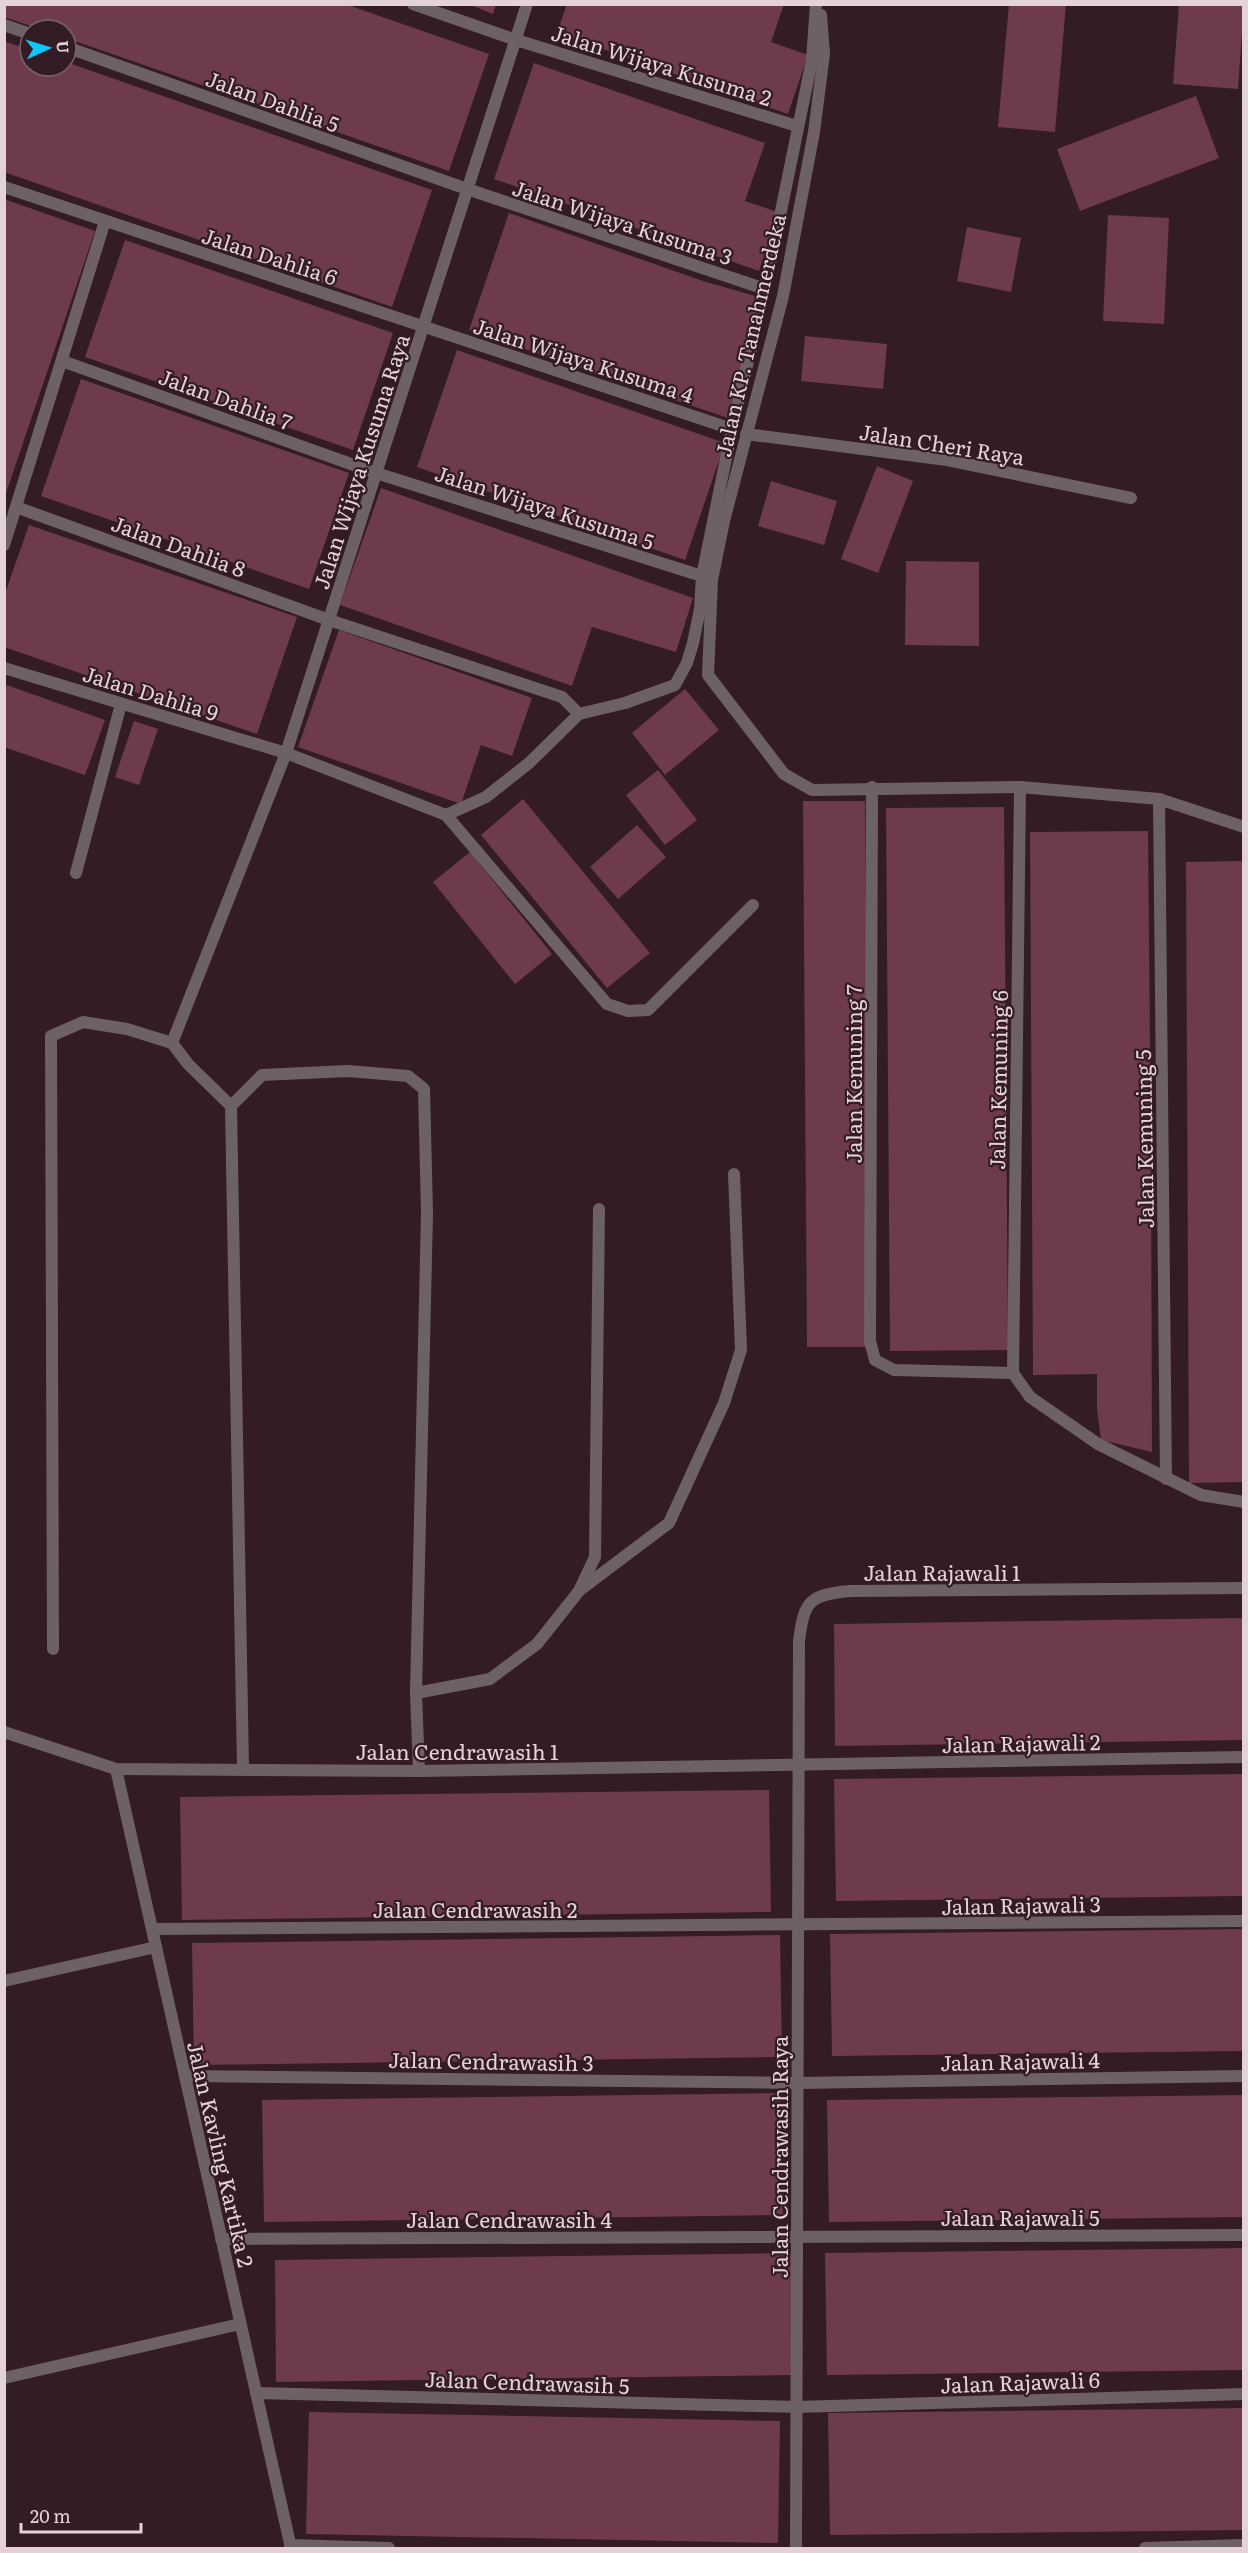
<svg xmlns="http://www.w3.org/2000/svg" width="1248" height="2553" viewBox="0 0 1248 2553" font-family="Literata,serif">
  <style>
    .building { fill: #6e3b4c }
    .lines { fill: none; stroke-linecap: round; stroke-linejoin: round }
    .minor { stroke: #6e6164; stroke-width: 12 }
    .labels { text-anchor: middle; dominant-baseline: central; stroke-width: 4.5; stroke-linejoin: round; paint-order: stroke }
    .street-label { font-size: 21px; fill: #e3d2d6; stroke: #331c23 }
  </style>
  <rect width="100%" height="100%" fill="#331c23"/>
  <!-- building -->
  <g class="building">
    <polygon points="4,4 345,4 489,54 449,171 66,38 66,30 43,30 4,17"/>
    <polygon points="468,4 496,4 493,14"/>
    <polygon points="567,4 784,4 771,42 808,55 788,114 557,33"/>
    <polygon points="1009,4 1066,4 1055,132 998,127"/>
    <polygon points="1179,4 1244,4 1238,89 1173,84"/>
    <polygon points="4,41 30,50 30,66 66,66 66,62 432,190 392,307 4,172"/>
    <polygon points="534,63 765,143 745,201 778,212 759,271 494,179"/>
    <polygon points="1196,96 1219,158 1080,211 1057,149"/>
    <polygon points="4,199 95,231 5,496 4,496"/>
    <polygon points="509,213 703,281 762,298 728,418 469,330"/>
    <polygon points="1108,215 1169,218 1164,324 1103,321"/>
    <polygon points="967,227 1021,238 1011,292 957,281"/>
    <polygon points="125,240 393,333 353,450 85,357"/>
    <polygon points="805,336 887,344 883,389 801,381"/>
    <polygon points="457,350 725,443 685,560 417,467"/>
    <polygon points="81,379 349,473 309,589 41,496"/>
    <polygon points="877,466 913,481 878,573 841,559"/>
    <polygon points="771,481 837,501 824,545 758,526"/>
    <polygon points="381,488 693,598 676,652 592,627 572,686 340,605"/>
    <polygon points="29,525 297,617 257,734 4,647 4,596"/>
    <polygon points="906,561 979,562 979,646 905,645"/>
    <polygon points="339,630 532,698 512,756 481,745 461,804 298,747"/>
    <polygon points="4,684 105,720 85,775 4,747"/>
    <polygon points="685,689 719,730 665,775 632,733"/>
    <polygon points="134,721 158,729 139,785 115,777"/>
    <polygon points="658,770 697,820 665,845 626,795"/>
    <polygon points="523,799 650,953 607,988 481,835"/>
    <polygon points="803,801 865,801 869,1347 807,1347"/>
    <polygon points="1004,807 1008,1350 890,1351 886,808"/>
    <polygon points="637,825 666,857 618,899 590,867"/>
    <polygon points="1148,831 1151,1150 1152,1452 1101,1440 1097,1409 1097,1374 1033,1375 1030,832"/>
    <polygon points="470,852 552,954 515,984 433,882"/>
    <polygon points="1244,861 1244,1482 1189,1483 1186,862"/>
    <polygon points="1244,1618 1244,1740 835,1746 834,1624"/>
    <polygon points="1244,1774 1244,1896 836,1901 834,1779"/>
    <polygon points="769,1790 771,1912 182,1920 180,1797"/>
    <polygon points="1244,1929 1244,2051 832,2056 830,1934"/>
    <polygon points="780,1935 782,2057 194,2065 192,1943"/>
    <polygon points="781,2093 783,2215 264,2222 262,2100"/>
    <polygon points="1244,2095 1244,2217 829,2222 827,2100"/>
    <polygon points="1244,2248 1244,2370 827,2375 825,2253"/>
    <polygon points="793,2253 794,2375 276,2382 275,2260"/>
    <polygon points="1244,2408 1244,2530 830,2535 828,2413"/>
    <polygon points="309,2412 780,2421 778,2543 306,2534"/>
  </g>
  <g class="lines">
    <!-- minor -->
    <g class="minor">
      <polyline points="413,4 516,40 797,126"/>
      <polyline points="821,15 824,54 814,132 783,296 724,521 712,580 708,675 784,774 812,790 1020,787 1159,799 1244,827"/>
      <polyline points="4,25 30,34"/>
      <polyline points="66,47 467,189 765,289"/>
      <polyline points="4,187 732,429"/>
      <polyline points="62,361 376,473 702,576"/>
      <polyline points="746,434 947,460 1131,498"/>
      <polyline points="16,507 329,620 562,697 579,714"/>
      <polyline points="4,545 105,221"/>
      <polyline points="4,668 286,753 446,815 486,797 529,763 579,714 625,703 675,685 687,663 693,643 700,609 702,576 732,429 765,289 812,60 816,4"/>
      <polyline points="872,787 870,1341 875,1360 894,1370 1013,1373 1030,1397 1098,1444 1201,1495 1244,1502"/>
      <polyline points="1159,799 1166,1479"/>
      <polyline points="446,815 607,1004 628,1011 648,1010 753,905"/>
      <polyline points="76,873 121,704"/>
      <polyline points="172,1043 286,753 527,4"/>
      <polyline points="231,1106 243,1768"/>
      <polyline points="1013,1373 1020,787"/>
      <polyline points="580,1590 669,1523 724,1403 741,1350 734,1174"/>
      <polyline points="53,1649 51,1036 83,1022 127,1029 172,1043 188,1064 231,1106 262,1075 348,1071 408,1076 424,1089 427,1213 416,1693 419,1771"/>
      <polyline points="416,1693 490,1679 537,1644 579,1591 595,1557 599,1209"/>
      <polyline points="4,1732 116,1769 419,1771 1244,1757"/>
      <polyline points="116,1769 291,2548"/>
      <polyline points="152,1929 1244,1921"/>
      <polyline points="4,1981 156,1947"/>
      <polyline points="185,2076 797,2083 1244,2076"/>
      <polyline points="221,2239 1244,2235"/>
      <polyline points="4,2378 240,2324"/>
      <polyline points="256,2393 797,2407 1244,2394"/>
      <polyline points="290,2545 389,2548"/>
      <path d="M796,2548L799,1641C804,1601 809,1595 850,1591L1244,1588"/>
      <polyline points="1145,2548 1244,2545"/>
    </g>
  </g>
  <g class="labels">
    <!-- street labels -->
    <g class="street-label">
      <text transform="translate(662 64) rotate(17)">Jalan Wijaya Kusuma 2</text>
      <text transform="translate(273 100) rotate(20)">Jalan Dahlia 5</text>
      <text transform="translate(623 221) rotate(18)">Jalan Wijaya Kusuma 3</text>
      <text transform="translate(270 255) rotate(18)">Jalan Dahlia 6</text>
      <text transform="translate(749 335) rotate(-77)">Jalan KP. Tanahmerdeka</text>
      <text transform="translate(584 359) rotate(18)">Jalan Wijaya Kusuma 4</text>
      <text transform="translate(226 398) rotate(20)">Jalan Dahlia 7</text>
      <text transform="translate(942 443) rotate(9)">Jalan Cheri Raya</text>
      <text transform="translate(360 461) rotate(-72)">Jalan Wijaya Kusuma Raya</text>
      <text transform="translate(545 506) rotate(18)">Jalan Wijaya Kusuma 5</text>
      <text transform="translate(179 545) rotate(20)">Jalan Dahlia 8</text>
      <text transform="translate(151 692) rotate(17)">Jalan Dahlia 9</text>
      <text transform="translate(852 1074) rotate(-90)">Jalan Kemuning 7</text>
      <text transform="translate(997 1080) rotate(-89)">Jalan Kemuning 6</text>
      <text transform="translate(1143 1139) rotate(-91)">Jalan Kemuning 5</text>
      <text x="942" y="1571">Jalan Rajawali 1</text>
      <text transform="translate(1021 1742) rotate(-1)">Jalan Rajawali 2</text>
      <text x="457" y="1750">Jalan Cendrawasih 1</text>
      <text transform="translate(1021 1904) rotate(-1)">Jalan Rajawali 3</text>
      <text x="475" y="1908">Jalan Cendrawasih 2</text>
      <text transform="translate(491 2060) rotate(1)">Jalan Cendrawasih 3</text>
      <text transform="translate(1020 2060) rotate(-1)">Jalan Rajawali 4</text>
      <text transform="translate(222 2154) rotate(77)">Jalan Kavling Kartika 2</text>
      <text transform="translate(778 2157) rotate(-90)">Jalan Cendrawasih Raya</text>
      <text x="1020" y="2216">Jalan Rajawali 5</text>
      <text x="509" y="2218">Jalan Cendrawasih 4</text>
      <text transform="translate(527 2381) rotate(2)">Jalan Cendrawasih 5</text>
      <text transform="translate(1020 2381) rotate(-2)">Jalan Rajawali 6</text>
    </g>
  </g>
  <!-- border -->
  <rect width="1248" height="2553" fill="none" stroke="#e3d2d6" stroke-width="12"/>
  <!-- north arrow -->
  <g transform="translate(48 48) rotate(86)"><circle r="28" fill="#331c23" stroke="#79656b" stroke-width="1.5"/>
  <path d="M0-4.5L10 22L0 15L-10 22Z" fill="#09cafa"/>
  <text y="-9" font-size="16" font-weight="bold" text-anchor="middle" fill="#e3d2d6">U</text>
  </g>
  <!-- scale -->
  <path d="M21 2523v9h120v-9" fill="none" stroke="#e3d2d6" stroke-width="3"/>
  <text x="30" y="2523" font-size="18" fill="#e3d2d6" stroke="#331c23" stroke-width="4.5" paint-order="stroke">20 m</text>
</svg>
